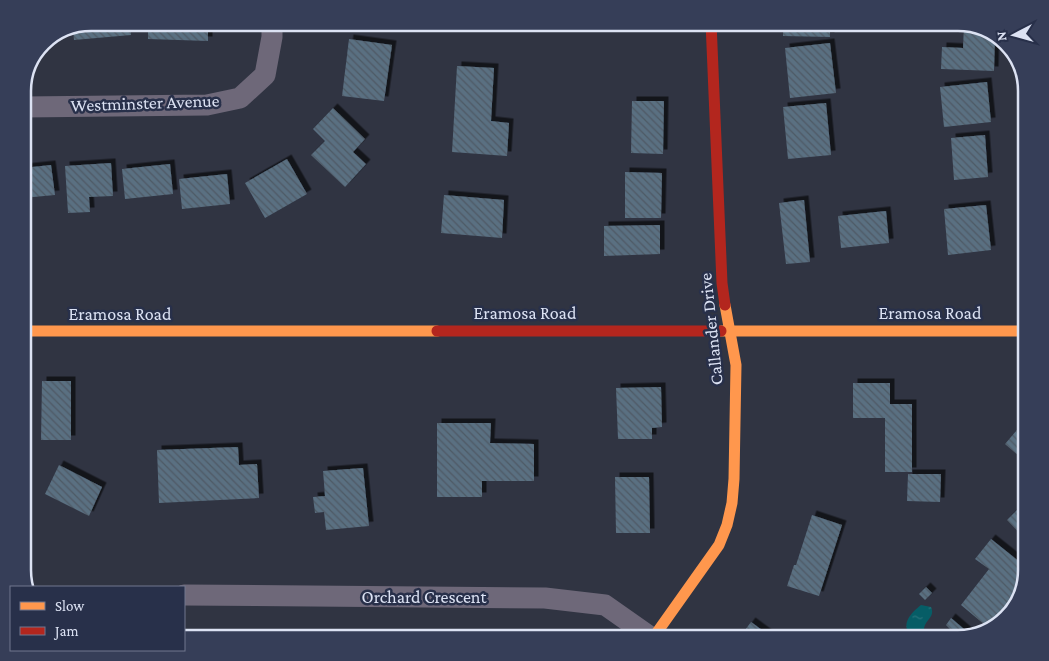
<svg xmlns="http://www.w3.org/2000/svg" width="1049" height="661" viewBox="0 0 1049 661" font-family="'Crimson Pro',serif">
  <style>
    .water { fill: url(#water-ripples) }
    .building { fill: url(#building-back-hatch); filter: url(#shadow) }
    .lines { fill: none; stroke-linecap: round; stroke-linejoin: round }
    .path { stroke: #72707e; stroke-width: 3; stroke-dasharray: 2.5 2.5; stroke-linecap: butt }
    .street { stroke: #6e6879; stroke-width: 21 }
    .slow { stroke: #ff974d; stroke-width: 11 }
    .jam { stroke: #b3261e; stroke-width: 11 }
    .labels { text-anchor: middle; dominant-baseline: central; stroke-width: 5; stroke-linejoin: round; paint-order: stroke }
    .street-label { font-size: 18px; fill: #dce2f3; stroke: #28304a }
    .rim { fill: none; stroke: #dce2f3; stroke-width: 2.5 }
  </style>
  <defs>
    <pattern id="water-ripples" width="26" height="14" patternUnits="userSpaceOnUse" patternTransform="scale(1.25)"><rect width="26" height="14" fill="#065d66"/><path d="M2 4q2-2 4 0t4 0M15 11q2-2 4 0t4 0" fill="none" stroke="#2a747c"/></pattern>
    <pattern id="building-back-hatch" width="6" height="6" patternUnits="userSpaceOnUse" patternTransform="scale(1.25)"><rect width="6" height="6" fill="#5a6f81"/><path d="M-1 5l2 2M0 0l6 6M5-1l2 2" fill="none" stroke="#4e5a65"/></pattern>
    <filter id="shadow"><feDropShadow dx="4.5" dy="-4.5" stdDeviation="0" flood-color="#0009"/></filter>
  </defs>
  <rect width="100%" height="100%" fill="#303442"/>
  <!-- water -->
  <path class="water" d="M921,605L931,607C936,618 923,620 924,631L926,632L923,637L920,634L911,636C900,624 911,613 921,605Z"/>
  <!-- building -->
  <g class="building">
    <polygon points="91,22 130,22 131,35 74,40 73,30"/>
    <polygon points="148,22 208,22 208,41 148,39"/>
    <polygon points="352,22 384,22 385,28 352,29"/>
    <polygon points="783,22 830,22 830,37 783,36"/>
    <polygon points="964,25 995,34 994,71 941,69 942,47 963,48"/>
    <polygon points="349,39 392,45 384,101 342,96"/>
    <polygon points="830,43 836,93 790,98 785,48"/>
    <polygon points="457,66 494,68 491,121 509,123 507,156 452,152"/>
    <polygon points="987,82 991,122 944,127 940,87"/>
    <polygon points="632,101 664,101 663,154 631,153"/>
    <polygon points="826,103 831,155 788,159 783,107"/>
    <polygon points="333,108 365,139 353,152 366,164 345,187 311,155 325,141 313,129"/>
    <polygon points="985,135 988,177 954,180 951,138"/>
    <polygon points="287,159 307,194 265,218 245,183"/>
    <polygon points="111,163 113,196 89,197 90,212 68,213 65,166"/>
    <polygon points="170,164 173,194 125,199 122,169"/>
    <polygon points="51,165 55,195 23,198 23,168"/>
    <polygon points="625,172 662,173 661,218 625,218"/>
    <polygon points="227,174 230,204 182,209 179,179"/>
    <polygon points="444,195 504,200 502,238 441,233"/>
    <polygon points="804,200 810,262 786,264 779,203"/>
    <polygon points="986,205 991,250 948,255 944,209"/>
    <polygon points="886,211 889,243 841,248 838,216"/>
    <polygon points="660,225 660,254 604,256 604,226"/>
    <polygon points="42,381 71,381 71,440 41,440"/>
    <polygon points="853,383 890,383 890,404 912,404 912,472 885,472 885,418 853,418"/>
    <polygon points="661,387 662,427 652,428 652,439 618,439 616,388"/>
    <polygon points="437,423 491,423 490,443 534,444 534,481 482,481 482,497 437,497"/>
    <polygon points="1022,424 1026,428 1026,450 1020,457 1005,444"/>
    <polygon points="238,447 239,465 257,464 259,498 159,503 157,450"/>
    <polygon points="59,465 102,487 89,516 45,494"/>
    <polygon points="363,468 369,526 326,530 324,512 315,513 313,497 325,496 323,471"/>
    <polygon points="908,474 941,474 940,502 907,501"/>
    <polygon points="615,477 649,477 650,533 616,533"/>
    <polygon points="1026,501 1026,540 1007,520"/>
    <polygon points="812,515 842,525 819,596 787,586 794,565 796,565"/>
    <polygon points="991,539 1026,567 1015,608 991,630 961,605 989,569 975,559"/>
    <polygon points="926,587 932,593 925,600 919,594"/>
    <polygon points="951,618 971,635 958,638 942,638 950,629 946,625"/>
    <polygon points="751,622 773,638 739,638"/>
  </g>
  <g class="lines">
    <!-- path -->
    <polyline class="path" points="1019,303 1025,303 1025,284"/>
    <!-- street -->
    <g class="street">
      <polyline points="23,107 207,105 240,98 265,75 272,37 272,22"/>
      <polyline points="184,595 545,598 605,605 652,638"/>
    </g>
    <!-- slow -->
    <g class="slow">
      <polyline points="23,331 437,331"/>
      <polyline points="721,331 1026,331"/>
      <polyline points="653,638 719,545 727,525 732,503 734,479 736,365 725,305"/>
    </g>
    <!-- jam -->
    <g class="jam">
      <polyline points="711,22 722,283 725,305"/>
      <polyline points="437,331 721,331"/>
    </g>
  </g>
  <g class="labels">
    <!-- street labels -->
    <g class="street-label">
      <text transform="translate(145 103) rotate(-2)">Westminster Avenue</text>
      <text x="525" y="313">Eramosa Road</text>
      <text x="930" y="313">Eramosa Road</text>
      <text x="120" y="314">Eramosa Road</text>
      <text transform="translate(711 329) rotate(-96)">Callander Drive</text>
      <text x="424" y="597">Orchard Crescent</text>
    </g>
  </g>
  <!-- crop -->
  <path d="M0 0H1049V661H0ZM91 31H958A60 60 0 0 1 1018 91V570A60 60 0 0 1 958 630H91A60 60 0 0 1 31 570V91A60 60 0 0 1 91 31Z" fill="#363e58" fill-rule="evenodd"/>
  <path class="rim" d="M91 31H958A60 60 0 0 1 1018 91V570A60 60 0 0 1 958 630H91A60 60 0 0 1 31 570V91A60 60 0 0 1 91 31Z"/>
  <!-- legend -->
  <rect x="10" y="586" width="175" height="65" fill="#28304a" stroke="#70778e"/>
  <rect x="20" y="602" width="25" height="8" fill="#ff974d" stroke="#70778e"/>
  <text x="55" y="611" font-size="15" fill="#dce2f3">Slow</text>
  <rect x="20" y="627" width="25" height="8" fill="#b3261e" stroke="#70778e"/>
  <text x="55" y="636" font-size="15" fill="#dce2f3">Jam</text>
  <!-- north arrow -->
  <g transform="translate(1014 35) rotate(264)" stroke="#28304a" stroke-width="4" paint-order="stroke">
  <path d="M0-4L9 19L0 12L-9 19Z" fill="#dce2f3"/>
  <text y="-8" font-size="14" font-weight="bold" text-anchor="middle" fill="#dce2f3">N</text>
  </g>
</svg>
